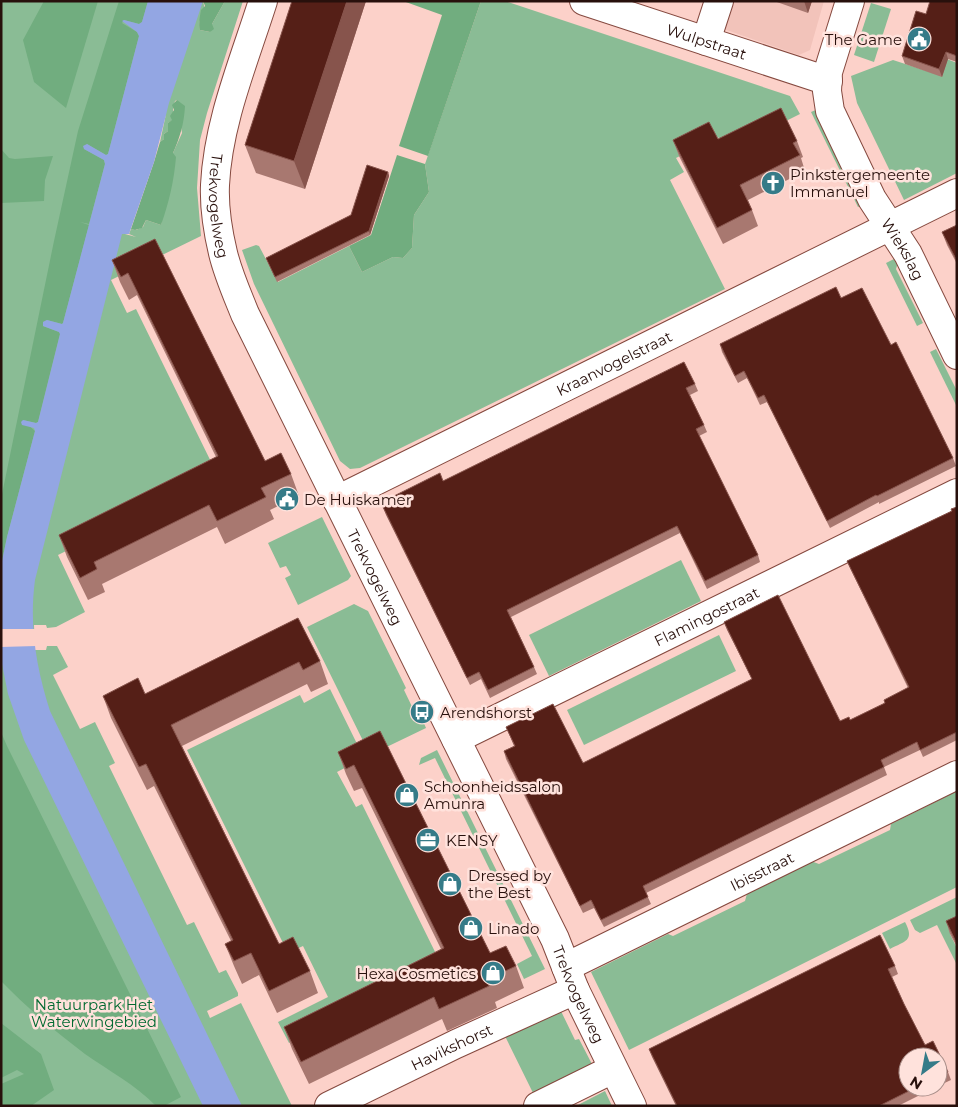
<svg xmlns="http://www.w3.org/2000/svg" width="958" height="1107" viewBox="0 0 958 1107" font-family="Montserrat,sans-serif">
  <style>
    .built { fill: #f2c3ba }
    .green { fill: #8abc95; fill-rule: evenodd }
    .forest { fill: #71ad7f }
    .water { fill: #93a6e3 }
    .pier { fill: #fcd1c9 }
    .lines { fill: none; stroke-linecap: round; stroke-linejoin: round }
    .minor-casing { stroke: #85493f; stroke-width: 30 }
    .minor { stroke: #fff; stroke-width: 28 }
    .wall { fill: #a87870 }
    .shaded-wall { fill: #87544c }
    .building { fill: #551f17; stroke: #87544c }
    .labels { text-anchor: middle; dominant-baseline: central; stroke-width: 5; stroke-linejoin: round; paint-order: stroke }
    .poi-label { font-size: 15px; fill: #28100c; stroke: #ffe2dc; text-anchor: start }
    .street-label { font-size: 15px; fill: #28100c; stroke: #ffe2dc }
    .park-label { font-size: 15px; fill: #026a31; stroke: #ffe2dc }
  </style>
  <rect width="100%" height="100%" fill="#fcd1c9"/>
  <!-- built -->
  <polygon class="built" points="713,1 824,1 810,50 799,55 706,23"/>
  <!-- green -->
  <g class="green">
    <path d="M1,1H203C206,10 202,15 199,23L200,30L210,32L212,24L225,1H243L207,113L200,140L197,188L201,236L111,280L127,313L136,309L218,476L58,555L85,612L56,627L47,628L46,625H34L35,650H46L47,646H57L68,667L53,675L80,729L95,722L115,763L109,766L187,925L194,922L219,973L226,970L238,993V996L207,1011L210,1018L241,1003L292,1106H1ZM177,100L182,133L173,153L161,225L146,220L143,227L136,230L131,229L129,234L136,237L125,234L166,114L160,142L164,139V134L168,131V123L173,120V108L175,101Z"/>
    <polygon points="481,1 505,1 790,96 800,114 726,151 718,137 676,158 684,172 670,180 725,289 360,468 350,469 340,461 254,284 242,250 256,245 259,246 278,282 349,246 362,272 393,257 403,258 412,248 414,215 429,192 425,164"/>
    <polygon points="871,3 891,9 874,62 854,55"/>
    <polygon points="947,59 957,63 957,173 904,200 857,103 851,76 893,60 942,76"/>
    <polygon points="818,109 864,204 858,207 811,112"/>
    <polygon points="898,257 899,259 896,269 923,323 917,326 886,263"/>
    <polygon points="936,349 957,391 957,407 930,352"/>
    <polygon points="322,517 351,576 348,580 298,605 285,578 291,575 286,566 280,568 268,543"/>
    <polygon points="681,560 701,601 549,676 529,635"/>
    <polygon points="354,604 368,611 406,688 404,690 416,715 420,714 426,728 370,755 307,627"/>
    <polygon points="719,635 736,671 584,745 567,710"/>
    <polygon points="330,689 364,758 337,772 356,807 362,804 443,968 289,1043 278,1022 328,997 303,946 288,953 187,750 300,695 304,703"/>
    <polygon points="437,750 545,969 524,979 517,964 532,956 435,758 419,765 421,758"/>
    <polygon points="957,791 957,887 629,1050 591,972 668,934 673,936 745,901 748,890 808,860 819,864 890,830 891,824"/>
    <polygon points="957,897 957,931 950,934 957,948 957,965 937,925 920,933 915,930 910,920"/>
    <path d="M905,922C915,941 905,941 890,949L882,933Z"/>
    <polygon points="559,1007 575,1040 579,1039 594,1068 535,1097 504,1034"/>
    <polygon points="605,1091 612,1106 576,1106"/>
  </g>
  <!-- forest -->
  <g class="forest">
    <polygon points="44,1 98,1 66,108 34,82 23,40"/>
    <polygon points="119,1 148,1 142,22 139,24 124,20 122,23 137,32 139,36 108,154 106,155 87,144 84,149 104,160 105,164 89,224 80,222 89,225 63,323 62,324 47,320 43,322 43,326 59,332 60,334 38,422 36,423 23,420 35,431 7,537 1,566 1,499 54,241 78,131"/>
    <path d="M203,1H225L212,24L214,29L210,32L200,30C198,25 200,16 201,10L205,6Z"/>
    <polygon points="403,1 481,1 428,156 399,146 442,15"/>
    <path d="M177,100L185,106C184,124 180,137 173,153L176,157C174,181 169,202 161,225L146,220L142,228L135,230L131,229L154,162L160,142L164,139V134L168,131V123L172,120L170,116L174,110L172,105Z"/>
    <polygon points="1,149 9,158 15,159 53,156 45,180 44,201 1,203"/>
    <polygon points="397,155 425,164 429,192 414,215 412,248 403,258 393,257 362,272 349,246 371,235"/>
    <path d="M1,732L7,746L181,1097L164,1106H156C136,1085 109,1071 85,1054C56,1032 27,1008 1,981Z"/>
    <polygon points="1,1023 41,1054 54,1090 31,1106 1,1106 1,1084 24,1074 17,1070 1,1078"/>
  </g>
  <!-- water -->
  <path class="water" d="M148,1H203L169,103L154,162L129,234H122L35,580C29,625 36,667 50,711L242,1106H203L24,740L8,694L1,659V566L7,537L35,431L34,428L22,425L21,422L23,420L36,423L38,422L60,334L59,332L43,326V322L47,320L62,324L63,323L105,164L104,160L84,149L83,146L87,144L106,155L108,154L139,36L137,32L122,21L124,20L139,24L142,22Z"/>
  <!-- pier -->
  <polygon class="pier" points="1,629 36,629 36,646 1,647"/>
  <g class="lines">
    <!-- minor casing -->
    <g class="minor-casing">
      <g id="minor">
        <path id="s1" d="M263,1C244,61 218,122 215,185C214,208 218,232 223,253C228,274 237,294 245,314L555,939L575,990L632,1106"/>
        <path id="s2" d="M584,1L828,81"/>
        <path id="s3" d="M850,1L828,72L827,91L830,111L872,199L908,254L957,355"/>
        <polyline points="706,41 719,1"/>
        <path id="s4" d="M337,500L957,193"/>
        <path id="s5" d="M456,739L957,493"/>
        <path id="s6" d="M566,967L957,775"/>
        <path id="s7" d="M329,1106L456,1044L575,990"/>
        <polyline points="538,1106 613,1069"/>
      </g>
    </g>
    <!-- minor -->
    <use href="#minor" class="minor"/>
  </g>
  <!-- wall -->
  <g class="wall">
    <polygon points="292,1 366,1 305,189 256,173 245,145"/>
    <polygon points="774,1 812,1 808,13"/>
    <polygon points="957,1 957,62 948,59 942,77 905,64 902,56 926,14"/>
    <polygon points="718,139 797,141 803,157 801,158 805,171 748,200 752,210 758,226 723,244 679,156 673,140"/>
    <polygon points="388,172 389,176 370,235 277,282 266,258 351,215"/>
    <polygon points="957,225 957,264 947,245 942,232"/>
    <polygon points="155,239 265,461 291,474 299,496 270,510 274,519 225,544 217,527 102,584 105,592 88,600 67,557 59,535 216,457 137,295 129,300 120,282 112,260"/>
    <polygon points="841,298 891,345 953,458 956,466 879,504 879,502 830,528 767,402 760,405 747,378 738,383 722,352 720,344"/>
    <polygon points="695,384 698,391 690,395 704,425 707,432 699,436 758,555 760,562 707,589 680,533 511,617 534,667 537,674 490,698 481,679 470,685 386,515 383,507 394,502 392,497 443,481"/>
    <polygon points="957,507 957,740 923,757 920,750 884,767 887,775 646,893 651,904 604,927 594,908 583,913 506,759 504,751 514,746 506,727 583,763 752,679 727,630 724,622 840,721 850,720 885,703 908,688 850,568 847,561 952,511"/>
    <polygon points="298,618 320,661 328,684 311,692 307,684 182,746 279,944 310,971 318,993 277,1013 259,975 242,984 234,966 225,944 231,941 154,786 147,790 111,718 103,696 145,694"/>
    <polygon points="380,731 490,953 516,966 524,988 495,1002 497,1008 447,1031 442,1019 309,1084 292,1049 284,1027 441,949 362,788 354,791 346,774 338,752"/>
    <polygon points="957,916 957,947 950,934 946,921"/>
    <polygon points="880,935 895,966 898,974 892,977 904,1004 925,1045 933,1041 948,1072 951,1080 938,1086 938,1057 908,1057 908,1087 936,1087 898,1106 676,1106 652,1057 649,1049"/>
  </g>
  <!-- shaded-wall -->
  <g class="shaded-wall">
    <polygon points="347,1 366,1 305,189 294,161"/>
    <polygon points="804,1 812,1 808,13"/>
    <polygon points="946,52 948,59 942,77 939,69"/>
    <polygon points="388,172 389,176 370,235 369,231"/>
  </g>
  <!-- building -->
  <g class="building">
    <polygon points="292,1 347,1 294,161 245,145"/>
    <polygon points="930,1 957,1 957,56 946,52 939,69 902,56 916,11 926,14"/>
    <polygon points="781,108 797,141 793,143 800,155 740,185 752,210 717,228 673,140 709,122 718,139"/>
    <polygon points="367,165 388,172 369,231 275,277 266,258 351,215"/>
    <polygon points="957,225 957,261 942,232"/>
    <polygon points="155,239 265,461 281,453 291,474 261,488 266,497 217,521 209,505 94,562 97,569 80,578 59,535 218,456 128,273 121,277 112,260"/>
    <polygon points="836,287 841,298 862,288 891,345 896,342 953,458 877,496 876,495 827,521 764,395 758,398 744,371 735,376 720,344"/>
    <polygon points="684,362 695,384 686,388 704,425 696,429 758,555 705,581 677,526 507,610 534,667 488,690 479,672 467,678 383,507 394,501 392,497 440,473 443,481"/>
    <polygon points="957,507 957,732 920,750 917,742 881,760 884,767 643,886 648,897 601,920 591,900 580,906 504,751 515,746 506,727 553,704 583,763 752,679 724,622 778,595 840,721 849,717 850,720 885,703 884,700 909,687 847,561 952,511 951,509"/>
    <polygon points="298,618 320,661 303,670 299,662 171,725 279,944 293,937 310,971 269,991 251,953 234,961 225,944 233,940 146,764 139,767 103,696 138,678 145,694"/>
    <polygon points="380,731 490,953 506,946 516,966 486,980 489,986 439,1009 434,997 301,1062 284,1027 444,948 354,765 346,769 338,752"/>
    <polygon points="957,916 957,944 946,921"/>
    <polygon points="880,935 895,966 888,969 904,1004 925,1045 933,1041 948,1072 938,1077 938,1057 908,1057 908,1087 917,1087 879,1106 677,1106 649,1049"/>
  </g>
  <!-- icons -->
  <defs>
    <g id="civic-disc" transform="scale(1.25)"><circle r="9.5" fill="#357b88" stroke="#ffe2dc"/><path d="M-.6-6.5H3V-4.5H.6V-3L4-1V1h2V6H-6V1h2V-1L-.6-3ZM-1.2 2.5V6h2.4V2.5Z" fill="#fff"/></g>
    <g id="church-disc" transform="scale(1.25)"><circle r="9.5" fill="#357b88" stroke="#ffe2dc"/><path d="M-1.2-6h2.4v3.5h3.3v2.4h-3.3V6h-2.4V-.1h-3.3v-2.4h3.3Z" fill="#fff"/></g>
    <g id="bus-disc" transform="scale(1.25)"><circle r="9.5" fill="#357b88" stroke="#ffe2dc"/><path d="M-5-6H5V4H4V6H2V4H-2V6H-4V4H-5ZM-3.5-4V0h7V-4ZM-3.5 1.2v1.5H-2V1.2ZM2 1.2v1.5H3.5V1.2Z" fill="#fff"/></g>
    <g id="shop-disc" transform="scale(1.25)"><circle r="9.5" fill="#357b88" stroke="#ffe2dc"/><path d="M-5-2.5h2.3a2.7 3.5 0 0 1 5.4 0H5L5.5 6h-11ZM-1.5-2.5h3a1.5 2.3 0 0 0-3 0Z" fill="#fff"/></g>
    <g id="office-disc" transform="scale(1.25)"><circle r="9.5" fill="#357b88" stroke="#ffe2dc"/><path d="M-6-3h4V-5.5h4V-3h4V5H-6ZM-1-4.5V-3h2v-1.5ZM-6 0V1H6V0Z" fill="#fff"/></g>
  </defs>
  <g fill-rule="evenodd">
    <use href="#civic-disc" x="919" y="39"/>
    <use href="#church-disc" x="773" y="183"/>
    <use href="#civic-disc" x="287" y="499"/>
    <use href="#bus-disc" x="422" y="712"/>
    <use href="#shop-disc" x="407" y="795"/>
    <use href="#office-disc" x="428" y="840"/>
    <use href="#shop-disc" x="450" y="884"/>
    <use href="#shop-disc" x="471" y="928"/>
    <use href="#shop-disc" x="493" y="973"/>
  </g>
  <g class="labels">
    <!-- poi labels -->
    <g class="poi-label">
      <text x="902" y="39" text-anchor="end">The Game</text>
      <text x="790" y="174">Pinkstergemeente<tspan x="790" dy="17">Immanuel</tspan></text>
      <text x="304" y="499">De Huiskamer</text>
      <text x="440" y="712">Arendshorst</text>
      <text x="424" y="786">Schoonheidssalon<tspan x="424" dy="17">Amunra</tspan></text>
      <text x="446" y="840">KENSY</text>
      <text x="468" y="875">Dressed by<tspan x="468" dy="17">the Best</tspan></text>
      <text x="488" y="928">Linado</text>
      <text x="476" y="973" text-anchor="end">Hexa Cosmetics</text>
    </g>
    <!-- street labels -->
    <g class="street-label">
      <text stroke="none"><textPath href="#s2" startOffset="129">Wulpstraat</textPath></text>
      <text stroke="none"><textPath href="#s1" startOffset="212">Trekvogelweg</textPath></text>
      <text stroke="none"><textPath href="#s3" startOffset="270">Wiekslag</textPath></text>
      <text stroke="none"><textPath href="#s4" startOffset="309">Kraanvogelstraat</textPath></text>
      <text stroke="none"><textPath href="#s1" startOffset="618">Trekvogelweg</textPath></text>
      <text stroke="none"><textPath href="#s5" startOffset="279">Flamingostraat</textPath></text>
      <text stroke="none"><textPath href="#s6" startOffset="218">Ibisstraat</textPath></text>
      <text stroke="none"><textPath href="#s1" startOffset="1082">Trekvogelweg</textPath></text>
      <text stroke="none"><textPath href="#s7" startOffset="136">Havikshorst</textPath></text>
    </g>
    <!-- park labels -->
    <g class="park-label">
      <text x="94" y="1004">Natuurpark Het<tspan x="94" dy="17">Waterwingebied</tspan></text>
    </g>
  </g>
  <!-- border -->
  <rect width="958" height="1107" fill="none" stroke="#28100c" stroke-width="5"/>
  <!-- north arrow -->
  <g transform="translate(923 1072) rotate(212)"><circle r="24" fill="#ffe2dc" stroke="#a98e89"/>
  <path d="M0-4L9 19L0 12L-9 19Z" fill="#357b88"/>
  <text y="-8" font-size="14" font-weight="bold" text-anchor="middle" fill="#28100c">N</text>
  </g>
</svg>
